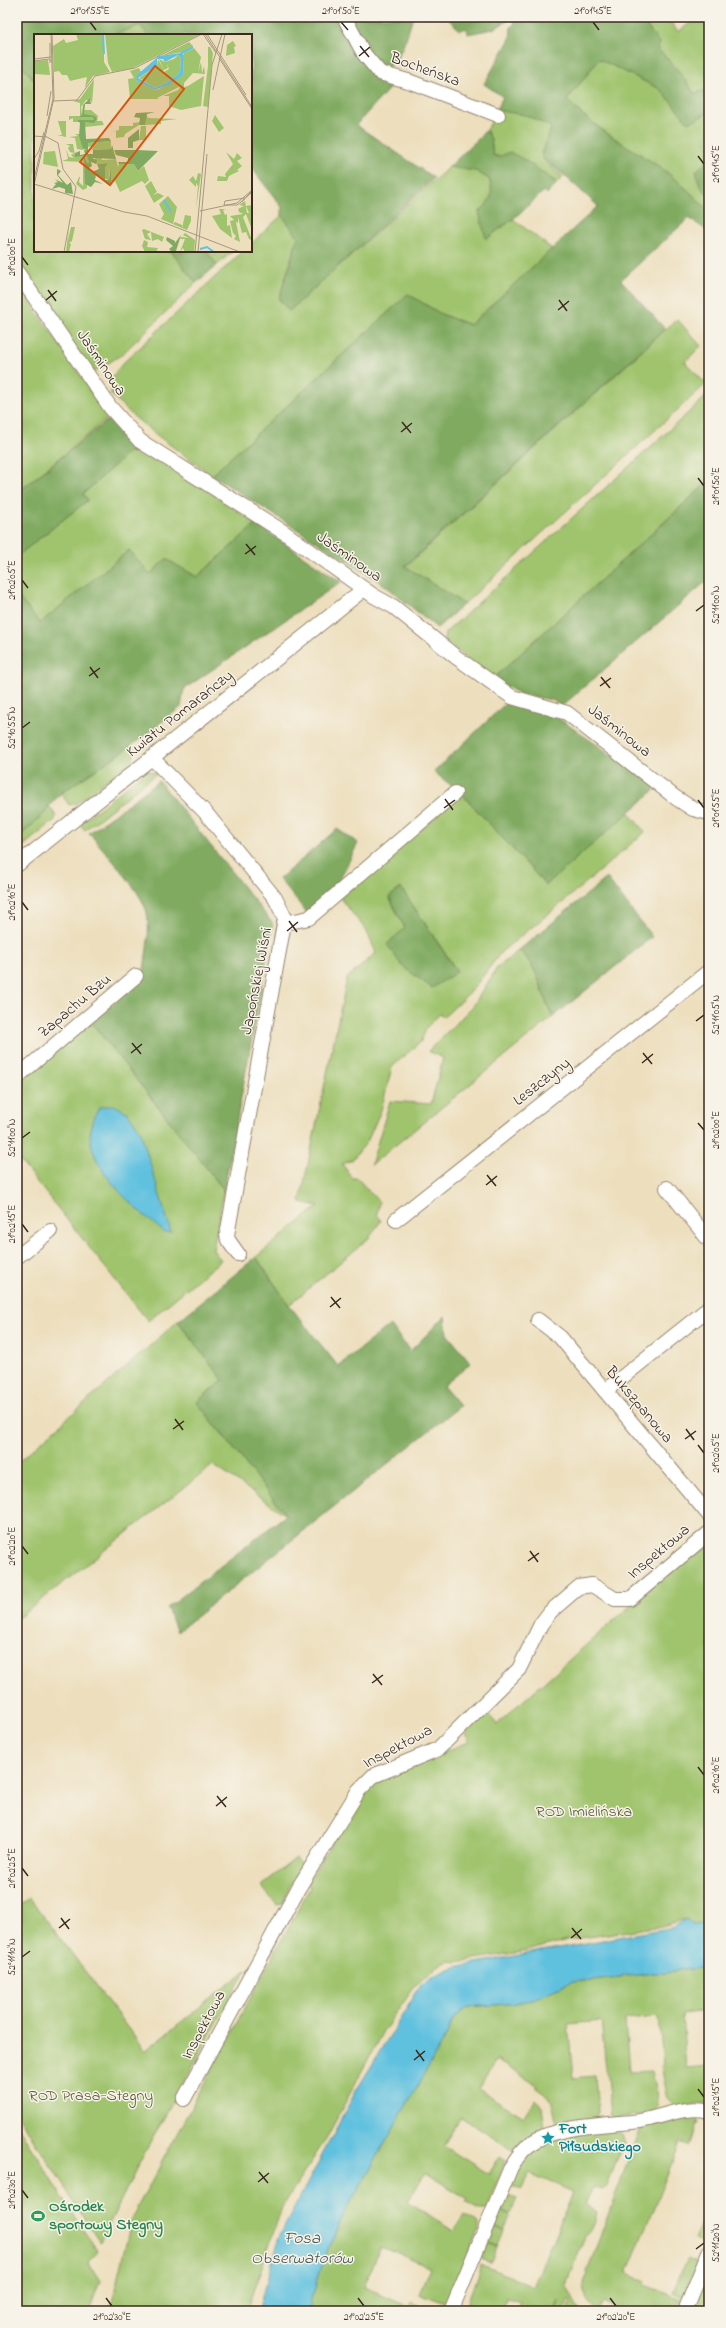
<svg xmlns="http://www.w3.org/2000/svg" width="726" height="2328" viewBox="0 0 726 2328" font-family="'Indie Flower',sans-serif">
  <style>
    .green { fill: #a0c46e; stroke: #6e7746; fill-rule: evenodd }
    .forest { fill: #80aa61; stroke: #5e6a40 }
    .water { fill: #61c1df; stroke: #4e767e }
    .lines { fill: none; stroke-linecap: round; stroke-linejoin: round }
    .minor-casing { stroke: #94846e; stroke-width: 16 }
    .minor { stroke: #fff; stroke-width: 14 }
    .ticks { fill: none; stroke: #3b2a1e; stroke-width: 1.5 }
    .labels { text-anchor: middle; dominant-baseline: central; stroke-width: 3; stroke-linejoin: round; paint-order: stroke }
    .street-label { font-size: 16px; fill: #3b2a1e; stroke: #f7f3e8 }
    .park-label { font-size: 16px; fill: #595836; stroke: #f7f3e8 }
    .culture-label { font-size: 16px; font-weight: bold; fill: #0d838f; stroke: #f7f3e8; text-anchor: start }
    .leisure-label { font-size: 16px; font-weight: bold; fill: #27864d; stroke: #f7f3e8; text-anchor: start }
    .water-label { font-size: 17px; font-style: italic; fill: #465758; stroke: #f7f3e8 }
    .inset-river { fill: none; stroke: #61c1df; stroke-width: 2 }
    .inset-road { fill: none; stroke: #a6977e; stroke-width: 1 }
    .view { fill: #d7540e; fill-opacity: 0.15; stroke: #d7540e; stroke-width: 2 }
    .inset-edge { fill: none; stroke: #3b2a1e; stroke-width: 2 }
    .neatline { fill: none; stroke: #3b2a1e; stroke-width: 1.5 }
    .ticks-label { font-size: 10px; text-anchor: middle; fill: #3b2a1e }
  </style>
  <rect width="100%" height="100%" fill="#f7f3e8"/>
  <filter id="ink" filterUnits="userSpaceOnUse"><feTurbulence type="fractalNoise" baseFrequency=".025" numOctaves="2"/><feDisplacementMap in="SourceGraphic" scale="8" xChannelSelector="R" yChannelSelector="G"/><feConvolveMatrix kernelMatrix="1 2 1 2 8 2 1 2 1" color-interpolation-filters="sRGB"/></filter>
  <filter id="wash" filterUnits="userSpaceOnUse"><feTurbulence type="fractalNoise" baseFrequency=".012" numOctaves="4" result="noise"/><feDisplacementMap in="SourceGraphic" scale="16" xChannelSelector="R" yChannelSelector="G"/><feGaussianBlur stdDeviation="0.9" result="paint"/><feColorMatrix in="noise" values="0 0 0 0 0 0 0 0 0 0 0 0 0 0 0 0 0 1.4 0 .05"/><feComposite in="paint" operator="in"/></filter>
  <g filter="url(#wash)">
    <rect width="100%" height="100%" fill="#eddfbe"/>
    <!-- green -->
    <g class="green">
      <polygon points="640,17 667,17 678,32 698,17 709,17 709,90 694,93 678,70 657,48 660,44"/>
      <polygon points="140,25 148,35 113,35"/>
      <polygon points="17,59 35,81 35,251 171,251 196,283 121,355 94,372 17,268"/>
      <path d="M599,59L660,89L689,123L709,112V160L696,172L703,190L709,196V211C694,196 679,181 661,168C629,146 594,129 567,100Z"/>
      <polygon points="496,110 526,115 551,127 549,138 541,153 546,163 563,177 557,183 526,161 493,155 491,139 486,130 494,118"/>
      <path d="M449,167L476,171L489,179L493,191L488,204L486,239L513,219L552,249L470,325L441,314L408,294L212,475C178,450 140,426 111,394L113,376L122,364L243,251H251V244L282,215L298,237L279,299L289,311Z"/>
      <polygon points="206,251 233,251 217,265"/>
      <polygon points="17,283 109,417 17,493"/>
      <polygon points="677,319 701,346 685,362 706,384 464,604 405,567"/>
      <polygon points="709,394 709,481 493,679 444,640 445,633"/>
      <polygon points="137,445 190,478 256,524 197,577 166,559 150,574 129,550 40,623 17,596 17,556 88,500 83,494"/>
      <polygon points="131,746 135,752 132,760 76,804 69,805 61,793"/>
      <polygon points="146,771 157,773 85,830 81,827 82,822"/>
      <path d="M462,794L546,885L628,812L645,832L562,903L501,952L474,988L444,1017L440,1014L427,1027L421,1041L392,1067L381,1110L367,1142L352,1160L342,1164L353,1179L356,1177L379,1202L377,1214L381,1221L368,1239L289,1305L256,1257L319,1206L300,1202L347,978L376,953L366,930L340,898ZM401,888L457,971V972L405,928L389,897Z"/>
      <polygon points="49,806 56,816 55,820 17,851 17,839 45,813"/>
      <path d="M519,950C541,971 540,992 553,1017L371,1165L390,1101L431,1104L443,1058L428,1051L473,1006L497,968Z"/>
      <polygon points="91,1022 224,1190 213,1250 221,1260 148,1321 17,1157 17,1083"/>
      <polygon points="178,1321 223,1380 197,1402 286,1515 213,1465 17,1619 17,1463"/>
      <polygon points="709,1536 709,1923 693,1925 686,1919 662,1926 567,1940 527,1951 456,1962 449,1961 438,1966 416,1985 383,2031 327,2137 282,2207 247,2311 110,2311 132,2217 308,1891 310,1887 308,1883 360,1795 378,1780 401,1768 469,1742 464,1728 484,1710 497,1724"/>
      <path d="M296,1858L305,1868C301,1875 297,1878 292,1883C287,1889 286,1898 282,1904L277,1905L261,1886Z"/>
      <polygon points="30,1898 145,2051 246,1970 145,2152 100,2242 17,2114 17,1907"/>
      <path d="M709,1967V2011L682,2014L686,2068L708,2066L709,2104L675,2106L668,2099L661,2066L663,2065L659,2016L625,2019L629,2072L652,2071C654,2083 663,2103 654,2113L613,2118L611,2115L601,2021L568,2024L573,2078L595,2076L598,2112L594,2120L561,2125C553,2119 555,2107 550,2099C547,2094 541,2091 537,2088L538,2086L496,2060L478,2089L524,2117L536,2099L542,2107L545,2126L542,2131L514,2149L509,2148L461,2117L443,2146L489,2174L500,2156L506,2160L486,2209H478L466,2202L468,2199L425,2173L408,2201L453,2231L464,2214C472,2218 479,2220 479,2230L448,2301L441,2302L420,2293L431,2267L381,2247L364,2287L410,2306L412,2301L435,2311H310L311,2299L328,2249L345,2212L446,2036C451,2024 455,2015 467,2007L521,2003L573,1982Z"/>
      <path d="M679,2115H697L699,2123H697L688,2146L680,2143L627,2273L646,2281L645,2285L681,2299L676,2311H620L604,2302L598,2311C590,2305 583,2294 583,2283L639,2131L644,2126Z"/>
      <polygon points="17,2125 98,2252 88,2262 100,2281 89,2311 17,2311"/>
      <path d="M613,2129L621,2135L624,2143L606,2188L602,2190L594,2187L586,2204L597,2213C595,2221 593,2232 585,2236L566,2284L580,2311H567L571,2300L569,2299L563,2311H555L558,2300L553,2311H518L521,2303L507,2298L502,2311H465L481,2264L533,2287L573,2192L529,2173L521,2190L510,2185C515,2174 519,2161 527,2153C541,2138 593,2131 613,2129Z"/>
      <polygon points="506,2195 517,2199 511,2214 500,2210"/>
      <polygon points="709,2203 709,2237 706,2245 694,2240"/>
      <polygon points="500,2210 511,2215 504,2230 494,2225"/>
      <polygon points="493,2226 504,2231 498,2246 486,2242"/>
      <polygon points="486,2242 497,2247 490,2263 480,2258"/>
      <polygon points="687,2258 698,2263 684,2297 673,2292"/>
      <polygon points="709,2265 709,2311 690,2311"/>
    </g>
    <!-- forest -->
    <g class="forest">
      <polygon points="17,17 338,17 364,63 381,82 385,76 395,82 356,125 434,178 289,311 279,299 298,237 282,215 282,207 251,167 251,35 148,35 140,25 113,35 35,35 35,81 17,59"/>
      <path d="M351,17H413C408,33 401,59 387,69L372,60Z"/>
      <path d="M446,17H640L660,44L657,48L678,70L694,93L709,90V112L689,123L660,89L599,59L567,100C594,129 629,146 661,168C679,181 694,196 709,211V232L689,218L621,280L665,329L405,566L464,604L437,628L386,586L212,475L408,294L441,314L470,325L598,206L565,176L542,158C541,148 549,138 551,127L526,115L496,110L503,97L484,84L510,39L511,27L515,23L511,19L493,29L468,34L467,28L460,30Z"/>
      <path d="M486,130L491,139L493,155L498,157L510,152L526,161L557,183L547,194L544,191L513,219L486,239L479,212C491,202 494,194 489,179L476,171L449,167L479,138Z"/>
      <path d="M709,160V196C701,189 698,182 696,171Z"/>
      <polygon points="171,251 206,251 217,265 196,283"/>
      <polygon points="108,420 137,445 83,494 88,500 17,556 17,493"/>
      <polygon points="709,481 709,579 562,706 552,700 520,694 493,679"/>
      <polygon points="256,524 341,582 184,689 181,707 131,746 61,793 49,806 45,813 17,839 17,596 40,623 129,550 150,574 166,559 197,577"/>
      <polygon points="508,701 555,716 658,787 546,885 462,794 434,772"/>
      <path d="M159,781L273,924L224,1190L91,1022L143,978C145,958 151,934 147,913C142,891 105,852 89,833Z"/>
      <polygon points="337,829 358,843 335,889 307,913 279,879"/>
      <path d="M607,878L652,937L553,1017C540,992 541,971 519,950Z"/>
      <polygon points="401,888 457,972 432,988 402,966 387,944 405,928 389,897"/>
      <polygon points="256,1257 289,1305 338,1366 390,1325 410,1351 445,1316 447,1334 471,1363 443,1386 460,1406 177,1632 167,1608 286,1515 197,1402 223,1380 178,1321"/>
    </g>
    <!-- water -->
    <g class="water">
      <path d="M114,1105L127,1112L140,1130L171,1232H164C133,1206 65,1152 100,1107Z"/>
      <path d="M686,1919L693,1925L709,1923V1967L573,1982L521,2003L467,2007C455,2015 451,2024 446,2036L345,2212L328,2249L311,2299L310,2311H259L278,2239L356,2091L421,1985L432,1977L454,1967L674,1927Z"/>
    </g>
  </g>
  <g filter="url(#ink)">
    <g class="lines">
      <!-- minor casing -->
      <g class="minor-casing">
        <g id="minor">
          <polyline points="344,17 364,54 380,73 411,82 498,115"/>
          <polyline points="17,272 110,407 140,441 285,533 374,596 394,607 456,657 512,697 567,713 676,798 693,809 709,813"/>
          <polyline points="152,758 205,812 275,898 285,918 227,1235 228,1240 238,1254"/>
          <polyline points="17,865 364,589"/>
          <polyline points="285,923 309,918 455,793"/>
          <polyline points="17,1077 136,976"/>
          <polyline points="667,1188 709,1240"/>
          <polyline points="396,1220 709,971"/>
          <polyline points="17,1257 50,1231"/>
          <polyline points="538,1320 560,1337 709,1515"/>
          <polyline points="605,1391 709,1308"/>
          <polyline points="184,2099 299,1887 359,1790 373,1776 438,1749 519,1669 541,1624 550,1612 579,1587 592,1585 615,1599 630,1599 709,1533"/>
          <path d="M451,2311L511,2167C518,2155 526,2145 538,2139C565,2125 610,2125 640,2121C663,2117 685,2105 709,2111"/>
          <polyline points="685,2311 709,2252"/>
        </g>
      </g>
      <!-- minor -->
      <use href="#minor" class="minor"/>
    </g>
  </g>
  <!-- ticks -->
  <path class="ticks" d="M90,22L96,30M341,22L348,30M593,22L599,30M360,46L369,57M359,56L370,47M698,156L704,164M22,257L28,265M48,290L56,301M46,300L57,291M559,300L567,311M558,310L569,301M402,422L411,433M401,432L412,423M698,478L704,486M246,544L255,555M245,554L256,546M22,580L28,588M696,611L704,605M90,667L98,678M89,676L100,668M601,677L610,688M600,686L611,678M22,728L30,722M445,799L453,810M698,800L704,808M444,808L455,800M22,902L28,910M289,921L297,932M287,931L298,922M696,1021L704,1015M132,1043L141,1054M131,1053L142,1044M643,1053L652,1064M642,1063L653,1054M698,1123L704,1130M22,1138L30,1132M487,1175L496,1186M486,1185L497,1176M22,1224L28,1232M331,1297L340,1308M330,1307L341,1298M175,1419L183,1430M173,1429L184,1421M686,1429L694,1440M685,1439L696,1431M698,1445L704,1453M22,1546L28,1554M530,1551L538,1562M528,1561L539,1553M373,1674L382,1685M372,1683L383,1675M698,1767L704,1775M217,1796L226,1807M216,1806L227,1797M22,1868L28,1876M61,1918L69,1929M59,1928L70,1919M572,1928L581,1939M571,1938L582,1929M22,1957L30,1951M416,2050L424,2061M414,2060L425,2051M698,2089L704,2097M259,2172L268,2183M258,2182L269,2173M22,2190L28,2198M696,2249L704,2243M106,2298L112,2306M358,2298L364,2306M610,2298L616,2306"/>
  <!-- icons -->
  <defs>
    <g id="sight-bare" transform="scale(1.08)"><path d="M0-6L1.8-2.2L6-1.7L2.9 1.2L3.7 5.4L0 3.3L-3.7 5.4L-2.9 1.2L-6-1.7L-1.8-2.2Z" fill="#0f9aa8" stroke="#f7f3e8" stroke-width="2.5" paint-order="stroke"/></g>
    <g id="stadium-bare" transform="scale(1.08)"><path d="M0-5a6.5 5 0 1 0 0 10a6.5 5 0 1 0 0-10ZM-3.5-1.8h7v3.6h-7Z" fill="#2e9e5b" stroke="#f7f3e8" stroke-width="2.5" paint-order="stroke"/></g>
  </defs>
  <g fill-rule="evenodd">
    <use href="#sight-bare" x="548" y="2138"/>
    <use href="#stadium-bare" x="38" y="2216"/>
  </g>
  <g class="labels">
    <!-- street labels -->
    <g class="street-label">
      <text transform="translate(425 70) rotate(20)">Bocheńska</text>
      <text transform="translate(101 363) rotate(56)">Jaśminowa</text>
      <text transform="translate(349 557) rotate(35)">Jaśminowa</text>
      <text transform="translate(180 714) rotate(-38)">Kwiatu Pomarańczy</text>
      <text transform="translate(619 731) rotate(38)">Jaśminowa</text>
      <text transform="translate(257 981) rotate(-79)">Japońskiej Wiśni</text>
      <text transform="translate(75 1006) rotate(-40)">Zapachu Bzu</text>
      <text transform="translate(542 1082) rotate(-38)">Leszczyny</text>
      <text transform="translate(639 1405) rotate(50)">Bukszpanowa</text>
      <text transform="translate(659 1552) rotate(-40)">Inspektowa</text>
      <text transform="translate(398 1747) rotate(-28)">Inspektowa</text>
      <text transform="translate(204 2025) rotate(-62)">Inspektowa</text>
    </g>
    <!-- park labels -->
    <g class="park-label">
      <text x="584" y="1812">ROD Imielińska</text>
      <text x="91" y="2096">ROD Prasa-Stegny</text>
    </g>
    <!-- culture labels -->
    <g class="culture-label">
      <text x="559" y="2129">Fort<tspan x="559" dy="18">Piłsudskiego</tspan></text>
    </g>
    <!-- leisure labels -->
    <g class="leisure-label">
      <text x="49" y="2207">Ośrodek<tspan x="49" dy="18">sportowy Stegny</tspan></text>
    </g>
    <!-- water labels -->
    <g class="water-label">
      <text x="302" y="2238">Fosa<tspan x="302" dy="20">Obserwatorów</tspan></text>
    </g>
  </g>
  <!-- overview -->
  <g transform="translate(34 34)">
    <rect width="218" height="218" fill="#eddfbe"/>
    <path d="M42,0H70V28L76,38L59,42L51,54L53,43L36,47L33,41H28L25,37L20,38L19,12L30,5L32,9L44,6ZM71,0H167L97,35L78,38L74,29ZM199,7L202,12L200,13L201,19L192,22L193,11ZM155,8L159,12L148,18L127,22ZM174,13H176L179,19L174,73L169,72L174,32ZM160,14L167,23L164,39L167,28L168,39L169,27L168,39L170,32L171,40L159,39L150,49V53L154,52L170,42L167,72L147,76L135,72V62H129L144,56L147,52L123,64L125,65H96L94,45L100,44L96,37L105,34L107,38L102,46L121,56L125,55L149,41L150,19ZM144,21L147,24L146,39L132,49L121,54L105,44L123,32L124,25L130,36L128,39L135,35L133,30L134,34L130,36L125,25L131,28L140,25ZM14,26L16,41L0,40V27ZM60,45L58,70L57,66H52L47,73L48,81H58H50V76H57L64,82L63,87H68L70,91L51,93L49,88V100L47,101V88H39V84L35,86V82H46V69L39,67L46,65ZM112,80L114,84L143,85L127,87V90L111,91ZM181,81L190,94L185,98L178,87ZM24,87H32V103L23,101H28ZM106,88L105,91L91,100L90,103L82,104V97L76,98L85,96V92H99V89ZM107,92H112V106H105ZM41,100H46L48,103L49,116L43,115L41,104L35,103L44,102ZM77,107V115L58,116L59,112L54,113V109ZM32,110H39L41,121H53V116L55,129L53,130L51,124L44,125H50L52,150L57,152L53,151V154L49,156L42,150L45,143H46L45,148L49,152V128L28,127L34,125L32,115L35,123L40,124L37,121L40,119L36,118L34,114L36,112ZM21,117L24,133L9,130L10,118ZM192,118L200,125L203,119L208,124L203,127L208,132L203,136L205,137L195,142L193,147H183L184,142L192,143L191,140L199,130ZM61,123H67L68,126L82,125L84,133L85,130H100L104,137L110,132L115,146L111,150L108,147L86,158L81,147L77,149L76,133L75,146L62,142L63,136L71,134L74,129L62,130ZM164,139L167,140L162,175L164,152L162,149V153L155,146L159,142L162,147ZM117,147L123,158L119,161L124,159L130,162L120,169L111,152ZM134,162L143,173L139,190L141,188L148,191V194L127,185L130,180L125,170ZM211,167L213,179H215L212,172L218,171V196L212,180L209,183L218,206L215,205L212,198L208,199L204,183V189L202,188L206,208L200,205L202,202L199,199L196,187L200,186L196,182L209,180L205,178L204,175L210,172L205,171ZM185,175H192L189,176L191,181L193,180V192L196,191L198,204L186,195L178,182L187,180ZM151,181L157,182V187L153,196L148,194ZM35,193L34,206L37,193H41L38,207L35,209L37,210L35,218H32ZM110,195L130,203L128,208L124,205L118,207L117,198L113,200L117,206L111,205L108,196ZM151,199L161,206L160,218H151L149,214L146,218L151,205H146L147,203L155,204L149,201ZM105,206L108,212L110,206L114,208L113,213L124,214L122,218H111Z" fill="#a0c46e"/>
    <path d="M56,64L57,70H51L50,80L61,82L63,85L60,89L51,88L52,105L75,104L77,107L54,109V120H59V116L77,115L78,111L82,125L58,124L63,126L62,130L57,128L58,132L55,134L58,138L65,135L63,130L74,129L71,134V146H75L77,133V151L62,141L61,146L69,150L61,148L57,153L51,150L50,125H44L51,124L53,129H55L53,121L41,123V119L46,117V121L51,120L50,116H53L49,115L45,102L46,89L43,86H60L59,83H45L48,81L49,71ZM121,78L113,80L111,91H105L106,84L100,83L102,79ZM105,95V106L99,108V114H94V104ZM80,116H103L124,117L104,137L100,130H85L84,128H94V124L82,121ZM23,135L27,137L24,141L33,151L37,148L39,160L31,159V155L25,153L18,155L22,150L20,149L24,148L21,145L29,149L23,141ZM147,201L142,217L138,218L135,215L139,212L132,206L133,203L141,207V209Z" fill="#80aa61"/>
    <path d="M147,19L150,21L149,41L136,50L121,56L102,46L103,41L125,22ZM144,21L147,24L146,39L132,49L121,54L104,44L123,32V25H129L131,28Z" fill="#61c1df" fill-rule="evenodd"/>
    <path class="inset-river" d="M69,0L70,20M146,20L159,13M130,166L137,178M166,215L173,213L180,218"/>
    <path class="inset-road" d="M169,0L182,19M171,0L218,73M173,0L212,61M16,9V29M185,24L218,75M0,25L17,23M0,27L15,25L18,28M179,56L191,0M19,67L43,66L61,42L101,34L168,0M13,82L17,57M0,102L13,103L24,109L29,135L42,153L30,218M0,125L5,117L10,98M0,145L19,65L17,0M0,150L90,178L113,182L206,218M0,151L20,64L18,0M206,169L218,158M190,171L191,167L211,164L218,157M190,171H203L211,165M166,177L203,169L218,156M161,218L178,31L188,0M164,218L173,120"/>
    <path class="view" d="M121,32L150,55L76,151L46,128Z"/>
    <rect width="218" height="218" class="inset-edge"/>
  </g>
  <!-- margin -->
  <rect width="726" height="2328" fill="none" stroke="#f7f3e8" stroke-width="44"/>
  <rect x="22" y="22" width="682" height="2284" class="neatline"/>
  <g class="ticks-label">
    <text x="90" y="14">21°01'55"E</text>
    <text x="341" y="14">21°01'50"E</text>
    <text x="593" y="14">21°01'45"E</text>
    <text transform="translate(715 164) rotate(-90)" y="4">21°01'45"E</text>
    <text transform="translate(11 257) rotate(-90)" y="4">21°02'00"E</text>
    <text transform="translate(715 486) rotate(-90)" y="4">21°01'50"E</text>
    <text transform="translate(11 580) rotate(-90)" y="4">21°02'05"E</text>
    <text transform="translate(715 605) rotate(-90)" y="4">52°11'00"N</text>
    <text transform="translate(11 728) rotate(-90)" y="4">52°10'55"N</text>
    <text transform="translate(715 808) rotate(-90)" y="4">21°01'55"E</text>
    <text transform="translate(11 902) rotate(-90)" y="4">21°02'10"E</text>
    <text transform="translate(715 1015) rotate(-90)" y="4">52°11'05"N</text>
    <text transform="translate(715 1130) rotate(-90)" y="4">21°02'00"E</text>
    <text transform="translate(11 1138) rotate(-90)" y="4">52°11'00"N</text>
    <text transform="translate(11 1224) rotate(-90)" y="4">21°02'15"E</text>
    <text transform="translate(715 1453) rotate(-90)" y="4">21°02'05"E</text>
    <text transform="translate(11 1546) rotate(-90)" y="4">21°02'20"E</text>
    <text transform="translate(715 1775) rotate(-90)" y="4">21°02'10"E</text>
    <text transform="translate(11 1868) rotate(-90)" y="4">21°02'25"E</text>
    <text transform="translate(11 1957) rotate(-90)" y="4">52°11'10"N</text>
    <text transform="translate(715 2097) rotate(-90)" y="4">21°02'15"E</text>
    <text transform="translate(11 2190) rotate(-90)" y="4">21°02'30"E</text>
    <text transform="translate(715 2243) rotate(-90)" y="4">52°11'20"N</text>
    <text x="112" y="2320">21°02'30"E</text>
    <text x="364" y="2320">21°02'25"E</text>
    <text x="616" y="2320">21°02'20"E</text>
  </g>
</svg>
